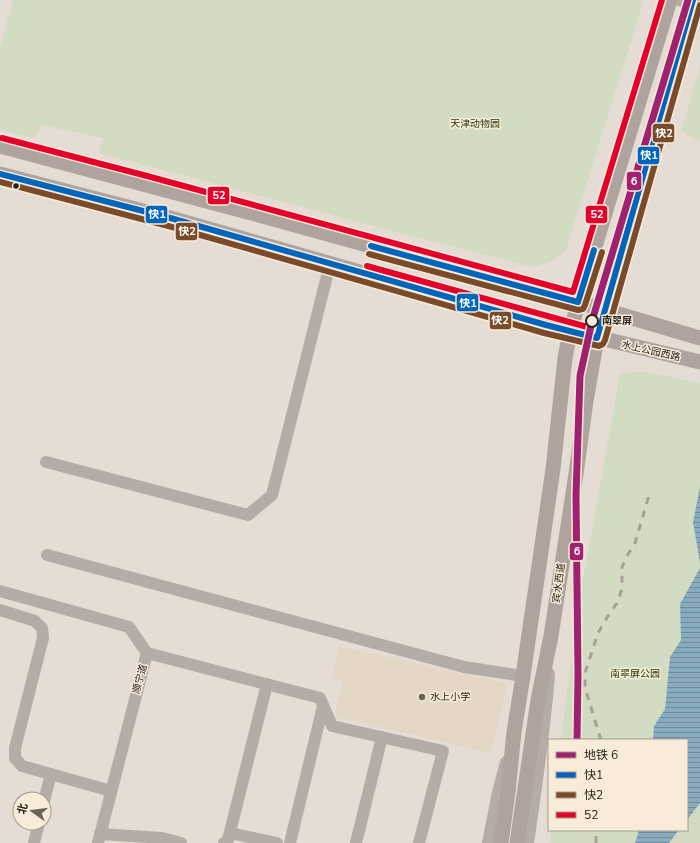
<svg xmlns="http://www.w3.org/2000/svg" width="700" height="843" viewBox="0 0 700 843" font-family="'Nunito Sans','Noto Sans SC',sans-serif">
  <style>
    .built { fill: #e4d7c5 }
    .green { fill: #d2dcc2 }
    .water { fill: url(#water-rules) }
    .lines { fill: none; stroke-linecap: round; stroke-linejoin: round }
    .minor { stroke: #b5aca7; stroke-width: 12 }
    .major { stroke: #aea49d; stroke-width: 15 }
    .rail { stroke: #a6a09a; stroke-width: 3; stroke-dasharray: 7 7; stroke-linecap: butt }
    .bus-1-casing { stroke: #f9ebd9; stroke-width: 9 }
    .bus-2-casing { stroke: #f9ebd9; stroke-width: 9 }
    .bus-3-casing { stroke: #f9ebd9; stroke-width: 9 }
    .bus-1 { stroke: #0065bd; stroke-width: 6 }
    .bus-2 { stroke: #7a4b2a; stroke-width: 6 }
    .bus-3 { stroke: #e4002b; stroke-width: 6 }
    .metro-1-casing { stroke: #f9ebd9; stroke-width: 10 }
    .metro-1 { stroke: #9f216f; stroke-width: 7 }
    .bus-dot { fill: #26211b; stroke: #f9ebd9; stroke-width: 1.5 }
    .stop-dot { fill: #f9ebd9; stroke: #26211b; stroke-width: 2 }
    .poi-dot { fill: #69635b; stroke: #f9ebd9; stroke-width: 1.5 }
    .labels { text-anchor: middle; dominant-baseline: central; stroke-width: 3; stroke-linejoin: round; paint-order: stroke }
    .park-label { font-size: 10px; fill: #1a3704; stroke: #f9ebd9 }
    .stop-label { font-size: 10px; font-weight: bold; fill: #26211b; stroke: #f9ebd9; text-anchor: start }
    .street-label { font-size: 10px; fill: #26211b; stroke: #f9ebd9 }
    .poi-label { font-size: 10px; fill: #26211b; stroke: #f9ebd9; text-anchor: start }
    .line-badge { stroke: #f9ebd9; stroke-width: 1.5 }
    .badge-label { font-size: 11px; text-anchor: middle; font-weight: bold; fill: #fff }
  </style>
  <defs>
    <pattern id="water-rules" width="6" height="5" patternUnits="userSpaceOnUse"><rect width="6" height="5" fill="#89abbf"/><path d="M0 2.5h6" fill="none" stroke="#708b9a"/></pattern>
  </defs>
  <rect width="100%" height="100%" fill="#e5ddd3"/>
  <!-- built -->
  <polygon class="built" points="339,646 507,684 491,753 337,717 336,710 343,680 332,677"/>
  <!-- green -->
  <g class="green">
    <polygon points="13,0 644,0 566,250 553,261 533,267 411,236 99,153 103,138 42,125 35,138 0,130 0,48"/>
    <polygon points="700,66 700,141 681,131"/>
    <polygon points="641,371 700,383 700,843 550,843 551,830 687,830 687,740 561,740 576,619 620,374"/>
  </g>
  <!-- water -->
  <g class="water">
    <polygon points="700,487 700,563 693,522"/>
    <polygon points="700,568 700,803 687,820 687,740 653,740 654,726 665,709 670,657 681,640 680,604"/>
    <polygon points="639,830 679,830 669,843 635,843"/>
  </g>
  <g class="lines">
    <!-- minor -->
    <g class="minor">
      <polyline points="679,0 700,6"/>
      <polyline points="46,462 248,515 272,495 330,264"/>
      <polyline points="47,555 464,667 523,676"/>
      <polyline points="0,591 129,627 147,653 98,843"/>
      <polyline points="0,610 35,621 42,628 43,638 15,748 15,758 22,766 111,791"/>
      <polyline points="147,653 320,698 332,726 443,751 419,843"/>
      <polyline points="44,801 51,774"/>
      <polyline points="230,833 277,843"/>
      <polyline points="100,834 162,838 181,843"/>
      <polyline points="34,843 39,823"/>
      <polyline points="224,843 228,840 267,684"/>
      <polyline points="290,843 323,706"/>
      <polyline points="356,843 382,737"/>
      <polyline points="488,843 498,792 506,762"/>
      <path d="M528,843C536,787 545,730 549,674"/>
    </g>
    <!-- major -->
    <g class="major">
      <polyline points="0,146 266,217 396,253 578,302 700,338"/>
      <polyline points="0,174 174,219 546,325 700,362"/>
      <polyline points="501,843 508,792 514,732 523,676 553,469 565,358 570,332 586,276 670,0"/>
      <polyline points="517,843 538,700 551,636 576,474 586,401 597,338 693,0"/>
    </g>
    <!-- rail -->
    <g class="rail">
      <polyline points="601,740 585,688 585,673 598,633 608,616 617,603 622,589 622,567 627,556 635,543 649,495"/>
      <polyline points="596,843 596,830"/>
    </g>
    <!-- bus-1 casing -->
    <g class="bus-1-casing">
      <g id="bus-1">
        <polyline points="0,174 174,219 546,325 597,338 693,0"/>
        <polyline points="371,246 578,302 594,250"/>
      </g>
    </g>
    <!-- bus-2 casing -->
    <g class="bus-2-casing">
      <g id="bus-2">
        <polyline points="0,182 172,227 544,333 599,346 603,344 605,340 700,5"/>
        <polyline points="369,254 578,310 583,309 585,305 602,252"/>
      </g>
    </g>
    <!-- bus-3 casing -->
    <g class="bus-3-casing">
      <g id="bus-3">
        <polyline points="2,138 147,176 573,292 662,0"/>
        <polyline points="367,266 591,328 610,261"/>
      </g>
    </g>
    <!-- bus-1 -->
    <use href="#bus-1" class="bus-1"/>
    <!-- bus-2 -->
    <use href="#bus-2" class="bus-2"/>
    <!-- bus-3 -->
    <use href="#bus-3" class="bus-3"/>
    <!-- metro-1 casing -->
    <g class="metro-1-casing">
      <polyline id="metro-1" points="577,740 578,674 576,495 580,376 592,321 688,0"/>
    </g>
    <!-- metro-1 -->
    <use href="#metro-1" class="metro-1"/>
  </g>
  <!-- markers -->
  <circle class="bus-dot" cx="16" cy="186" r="3.5"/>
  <circle class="stop-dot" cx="592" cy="321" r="6"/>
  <circle class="poi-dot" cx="422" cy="697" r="4"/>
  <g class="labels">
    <!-- park labels -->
    <g class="park-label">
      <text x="475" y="124">天津动物园</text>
      <text x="635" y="674">南翠屏公园</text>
    </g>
    <!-- stop labels -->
    <g class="stop-label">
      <text x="602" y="321">南翠屏</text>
    </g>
    <!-- street labels -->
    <g class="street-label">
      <text transform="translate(651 351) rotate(13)">水上公园西路</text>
      <text transform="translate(559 583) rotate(-82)">宾水西道</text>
      <text transform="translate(140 679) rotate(-75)">顺宁道</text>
    </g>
    <!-- poi labels -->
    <g class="poi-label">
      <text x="430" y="697">水上小学</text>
    </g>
  </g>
  <g class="line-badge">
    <rect x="652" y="123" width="23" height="20" rx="4" fill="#7a4b2a"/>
    <rect x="637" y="146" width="23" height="19" rx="4" fill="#0065bd"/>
    <rect x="626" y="171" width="16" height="20" rx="4" fill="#9f216f"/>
    <rect x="207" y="186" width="23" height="19" rx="4" fill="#e4002b"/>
    <rect x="585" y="205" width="23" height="19" rx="4" fill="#e4002b"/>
    <rect x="145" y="205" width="23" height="19" rx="4" fill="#0065bd"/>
    <rect x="175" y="222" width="23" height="19" rx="4" fill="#7a4b2a"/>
    <rect x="456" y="293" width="23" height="19" rx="4" fill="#0065bd"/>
    <rect x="489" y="311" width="23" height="19" rx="4" fill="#7a4b2a"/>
    <rect x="569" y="542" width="15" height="19" rx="4" fill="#9f216f"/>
  </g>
  <g class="badge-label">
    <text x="664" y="137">快2</text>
    <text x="649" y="159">快1</text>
    <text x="634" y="185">6</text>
    <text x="219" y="199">52</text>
    <text x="597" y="218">52</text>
    <text x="157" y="218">快1</text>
    <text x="187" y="235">快2</text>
    <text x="468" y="307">快1</text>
    <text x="500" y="324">快2</text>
    <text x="577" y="555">6</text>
  </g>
  <!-- legend -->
  <rect x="548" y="739" width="140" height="92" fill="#f9ebd9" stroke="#a59a8d"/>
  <rect x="556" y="752" width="20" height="6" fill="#9f216f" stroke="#a59a8d"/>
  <text x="584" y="759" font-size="12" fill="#26211b">地铁 6</text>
  <rect x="556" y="772" width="20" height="6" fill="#0065bd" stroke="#a59a8d"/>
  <text x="584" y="779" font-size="12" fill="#26211b">快1</text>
  <rect x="556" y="792" width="20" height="6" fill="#7a4b2a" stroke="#a59a8d"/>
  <text x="584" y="799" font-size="12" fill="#26211b">快2</text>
  <rect x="556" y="812" width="20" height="6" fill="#e4002b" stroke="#a59a8d"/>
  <text x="584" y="819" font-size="12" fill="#26211b">52</text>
  <!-- north arrow -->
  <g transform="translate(32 811) rotate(284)"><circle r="19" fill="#f9ebd9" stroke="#a59a8d"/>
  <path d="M0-3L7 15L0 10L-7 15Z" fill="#69635b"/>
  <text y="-6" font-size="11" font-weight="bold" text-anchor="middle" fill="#26211b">北</text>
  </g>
</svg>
